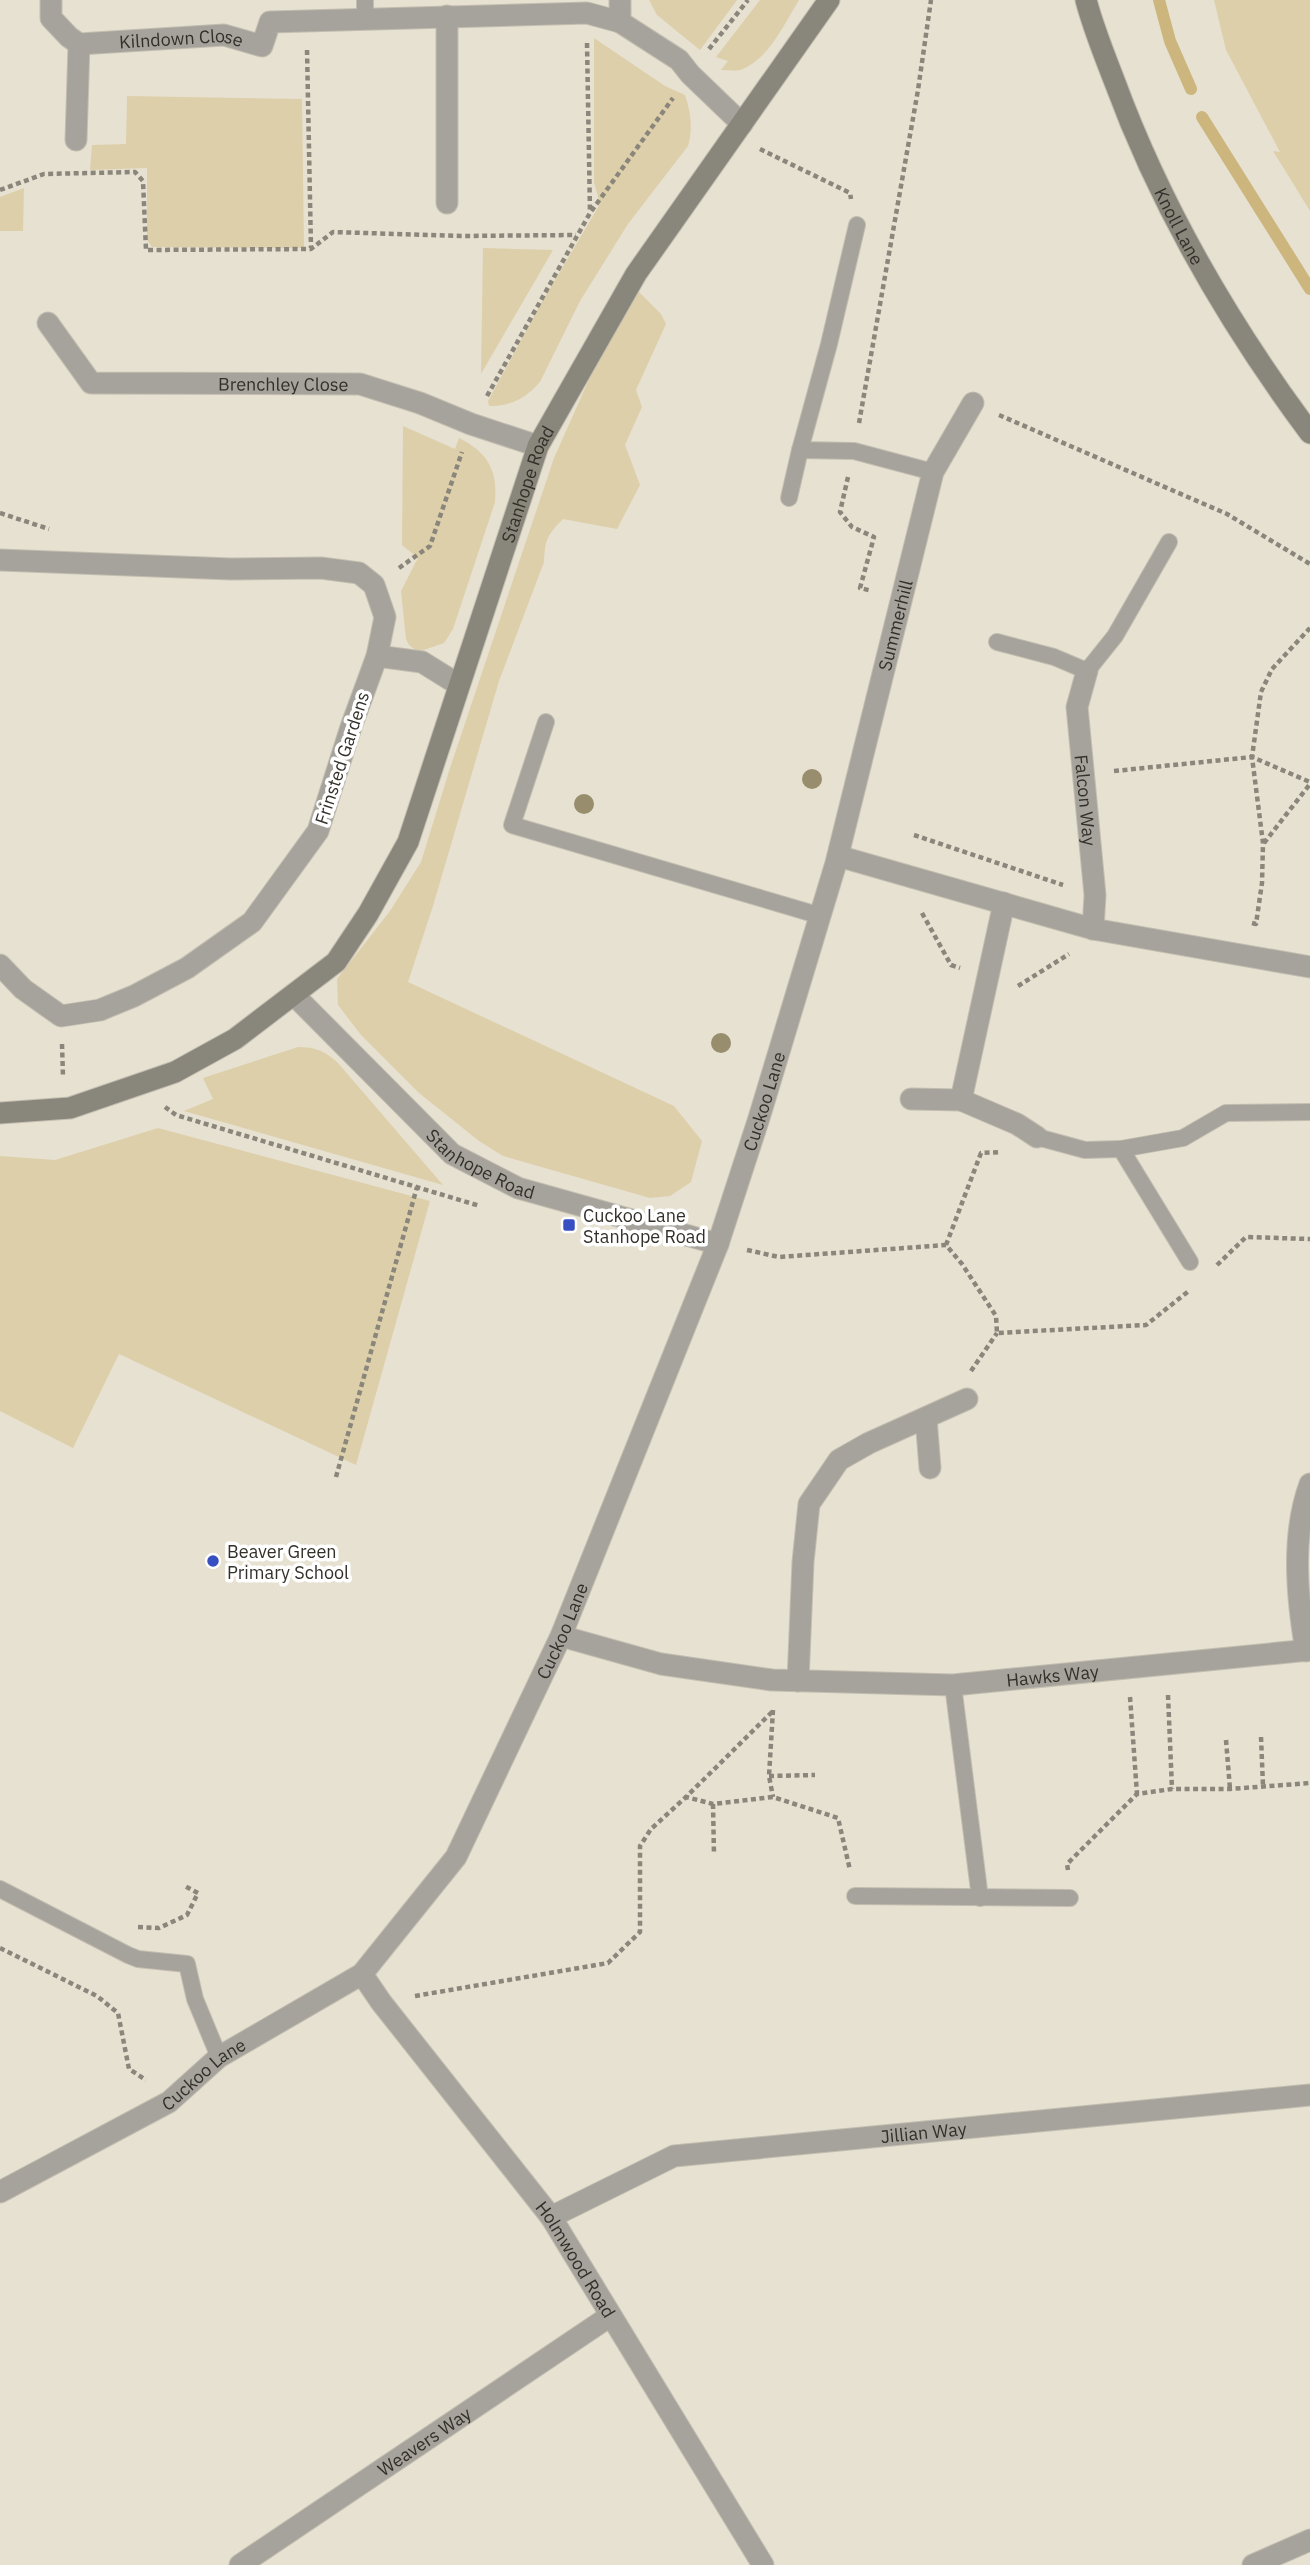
<svg xmlns="http://www.w3.org/2000/svg" width="1310" height="2565" viewBox="0 0 1310 2565" font-family="'IBM Plex Sans',sans-serif">
  <style>
    .green { fill: #decfab }
    .lines { fill: none; stroke-linecap: round; stroke-linejoin: round }
    .stream { stroke: #ccb67d; stroke-width: 12 }
    .lane-casing { stroke: #c3beb0; stroke-width: 18 }
    .street-casing { stroke: #c3beb0; stroke-width: 23 }
    .secondary-casing { stroke: #c3beb0; stroke-width: 23 }
    .path { stroke: #8a867b; stroke-width: 4.5; stroke-dasharray: 5 3.5; stroke-linecap: butt }
    .lane { stroke: #a6a39d; stroke-width: 16 }
    .street { stroke: #a6a39d; stroke-width: 21 }
    .secondary { stroke: #89867c; stroke-width: 21 }
    .tree { fill: #988d6d }
    .poi-dot { fill: #374fc1; stroke: #fff; stroke-width: 2.5 }
    .labels { text-anchor: middle; dominant-baseline: central; stroke-width: 7; stroke-linejoin: round; paint-order: stroke }
    .street-label { font-size: 18px; fill: #33302a; stroke: #fff }
    .poi-label { font-size: 18px; fill: #33302a; stroke: #fff; text-anchor: start }
  </style>
  <rect width="100%" height="100%" fill="#e7e1d1"/>
  <!-- green -->
  <g class="green">
    <polygon points="649,0 737,0 700,50 657,15"/>
    <path d="M760,0H799C785,23 769,58 743,69C737,72 728,70 721,70L728,61L716,57Z"/>
    <polygon points="1214,0 1310,0 1310,211 1273,151 1280,152 1226,50"/>
    <path d="M594,38L665,86L685,95C691,113 693,128 688,146L628,224L580,301L540,382C525,399 511,406 489,406L488,401L542,302L600,204L594,182Z"/>
    <polygon points="127,96 302,99 304,248 152,247 147,240 147,168 90,170 92,145 126,144"/>
    <polygon points="24,188 23,231 0,231 0,197"/>
    <polygon points="483,248 553,250 481,374"/>
    <path d="M639,292L661,314L666,324L636,390L642,407L625,445L640,485L617,529L563,519C547,535 545,540 544,562L499,681L433,906L408,982L674,1106L702,1141L691,1182L670,1196L650,1198L503,1156L479,1141L419,1093L361,1035L338,1005L337,979L390,911L421,862L450,768L554,458L599,357Z"/>
    <path d="M403,426L455,449L459,438C487,452 498,470 495,502L453,629L444,643L418,652L409,645L406,639L401,591L418,558L402,545Z"/>
    <path d="M298,1047C316,1047 325,1051 338,1063L443,1185L184,1111L213,1099L203,1078Z"/>
    <polygon points="158,1128 430,1201 356,1465 119,1354 73,1448 0,1411 0,1156 55,1160"/>
  </g>
  <g class="lines">
    <!-- stream -->
    <g class="stream">
      <polyline points="1159,0 1170,41 1191,89"/>
      <polyline points="1202,117 1310,289"/>
    </g>
    <!-- lane casing -->
    <g class="lane-casing">
      <g id="lane">
        <polyline points="365,0 365,20"/>
        <polyline points="857,225 829,344 800,450 854,451 933,472"/>
        <polyline points="789,498 800,450"/>
        <polyline points="997,642 1054,657 1087,671 1115,636 1169,542"/>
        <polyline points="546,722 512,825 821,916"/>
        <polyline points="1037,1137 1085,1150 1121,1149"/>
        <polyline points="1190,1262 1121,1149 1183,1138 1226,1113 1310,1112"/>
        <polyline points="953,1685 980,1898"/>
        <polyline points="0,1889 128,1955 138,1959 187,1964 195,1999 219,2057"/>
        <polyline points="855,1896 1070,1898"/>
      </g>
    </g>
    <!-- street casing -->
    <g class="street-casing">
      <g id="street">
        <path id="s1" d="M51,0V18L69,37L79,44L224,35L262,46L270,22L587,13L620,22L679,60L690,74L742,124"/>
        <polyline points="620,22 620,0"/>
        <polyline points="76,140 79,44"/>
        <polyline points="447,203 447,16"/>
        <path id="s2" d="M48,323L91,383L360,384L420,403L471,424L538,446"/>
        <polyline points="0,560 231,569 321,568 359,573 374,585 385,617 377,656 351,727 318,831 252,922 187,968 134,996 100,1010 61,1016 23,989 0,965"/>
        <polyline points="377,656 422,662 459,685"/>
        <path id="s3" d="M1087,671L1077,707L1095,895L1093,929"/>
        <polyline points="838,856 1093,929 1310,967"/>
        <path id="s4" d="M294,995L452,1154L518,1188L718,1244"/>
        <polyline points="911,1099 961,1100 1004,903"/>
        <polyline points="961,1100 1017,1124 1037,1137"/>
        <polyline points="926,1418 930,1468"/>
        <path id="s5" d="M561,1636L661,1664L772,1680L953,1685L1310,1650"/>
        <path d="M1306,1651C1297,1598 1291,1535 1310,1484"/>
        <polyline points="798,1681 803,1562 809,1504 839,1460 869,1443 967,1399"/>
        <path id="s6" d="M362,1974L381,2002L551,2217L763,2565"/>
        <path id="s7" d="M0,2192L169,2102L219,2057L362,1974L456,1857L561,1636L718,1244L759,1118L836,863L933,472L973,403"/>
        <path id="s8" d="M551,2217L674,2156L1310,2095"/>
        <path id="s9" d="M240,2565L610,2316"/>
        <polyline points="1253,2565 1310,2540"/>
      </g>
    </g>
    <!-- secondary casing -->
    <g class="secondary-casing">
      <g id="secondary">
        <path id="s10" d="M1086,0C1093,27 1104,54 1114,80C1161,208 1229,324 1310,433"/>
        <path id="s11" d="M0,1113L70,1108L175,1072L235,1039L336,962L368,914L408,842L538,446L636,274L829,0"/>
      </g>
    </g>
    <!-- path -->
    <g class="path">
      <polyline points="587,43 590,213"/>
      <polyline points="709,49 748,0"/>
      <polyline points="307,50 311,248"/>
      <polyline points="760,149 850,193 851,199"/>
      <polyline points="0,190 44,174 135,172 143,181 146,250 311,249 333,232 461,236 576,235"/>
      <polyline points="487,396 590,213 673,98"/>
      <polyline points="999,415 1227,514 1310,564"/>
      <polyline points="859,423 918,90 931,0"/>
      <polyline points="848,477 840,512 852,527 874,537 860,588 872,591"/>
      <polyline points="0,513 49,529"/>
      <polyline points="399,568 430,546 462,452"/>
      <polyline points="1114,771 1252,757 1310,782"/>
      <polyline points="914,835 1063,885"/>
      <polyline points="1264,843 1310,784"/>
      <polyline points="922,913 951,965 960,968"/>
      <polyline points="1252,923 1256,924 1262,883 1263,843 1252,757 1261,692 1272,669 1310,628"/>
      <polyline points="1018,986 1069,954"/>
      <polyline points="62,1044 63,1077"/>
      <polyline points="165,1107 176,1115 480,1206"/>
      <polyline points="946,1245 981,1153 1001,1152"/>
      <polyline points="747,1250 779,1257 946,1245 962,1264 996,1316 997,1333 1146,1325 1190,1290"/>
      <polyline points="1217,1265 1246,1237 1310,1239"/>
      <polyline points="971,1371 997,1333"/>
      <polyline points="336,1477 417,1187"/>
      <polyline points="1168,1695 1172,1789"/>
      <polyline points="1130,1697 1137,1794"/>
      <polyline points="773,1710 769,1776 773,1797"/>
      <polyline points="772,1712 686,1797 713,1804 773,1797 838,1818 850,1870"/>
      <polyline points="1261,1737 1263,1786"/>
      <polyline points="1226,1740 1230,1789"/>
      <polyline points="769,1776 815,1775"/>
      <polyline points="713,1804 714,1855"/>
      <polyline points="1068,1870 1067,1864 1137,1794 1172,1789 1230,1789 1310,1783"/>
      <polyline points="138,1927 159,1928 187,1915 198,1893 183,1885"/>
      <polyline points="0,1948 97,1996 118,2013 129,2069 146,2080"/>
      <polyline points="415,1996 608,1963 640,1932 640,1846 651,1829 686,1797"/>
    </g>
    <!-- lane -->
    <use href="#lane" class="lane"/>
    <!-- street -->
    <use href="#street" class="street"/>
    <!-- secondary -->
    <use href="#secondary" class="secondary"/>
  </g>
  <!-- trees -->
  <g class="tree">
    <circle cx="812" cy="779" r="10"/>
    <circle cx="584" cy="804" r="10"/>
    <circle cx="721" cy="1043" r="10"/>
  </g>
  <!-- markers -->
  <g class="poi-dot">
    <rect x="562" y="1218" width="14" height="14" rx="3.5"/>
    <circle cx="213" cy="1561" r="7"/>
  </g>
  <g class="labels">
    <!-- street labels -->
    <g class="street-label">
      <text stroke="none"><textPath href="#s1" startOffset="159">Kilndown Close</textPath></text>
      <text stroke="none"><textPath href="#s10" startOffset="245">Knoll Lane</textPath></text>
      <text stroke="none"><textPath href="#s2" startOffset="266">Brenchley Close</textPath></text>
      <text stroke="none"><textPath href="#s11" startOffset="894">Stanhope Road</textPath></text>
      <text stroke="none"><textPath href="#s7" startOffset="1885">Summerhill</textPath></text>
      <text transform="translate(342 758) rotate(-72)">Frinsted Gardens</text>
      <text stroke="none"><textPath href="#s3" startOffset="131">Falcon Way</textPath></text>
      <text stroke="none"><textPath href="#s7" startOffset="1391">Cuckoo Lane</textPath></text>
      <text stroke="none"><textPath href="#s4" startOffset="254">Stanhope Road</textPath></text>
      <text stroke="none"><textPath href="#s7" startOffset="824">Cuckoo Lane</textPath></text>
      <text stroke="none"><textPath href="#s5" startOffset="497">Hawks Way</textPath></text>
      <text stroke="none"><textPath href="#s7" startOffset="236">Cuckoo Lane</textPath></text>
      <text stroke="none"><textPath href="#s8" startOffset="388">Jillian Way</textPath></text>
      <text stroke="none"><textPath href="#s6" startOffset="357">Holmwood Road</textPath></text>
      <text stroke="none"><textPath href="#s9" startOffset="222">Weavers Way</textPath></text>
    </g>
    <!-- poi labels -->
    <g class="poi-label">
      <text x="583" y="1215">Cuckoo Lane<tspan x="583" dy="21">Stanhope Road</tspan></text>
      <text x="227" y="1551">Beaver Green<tspan x="227" dy="21">Primary School</tspan></text>
    </g>
  </g>
</svg>
